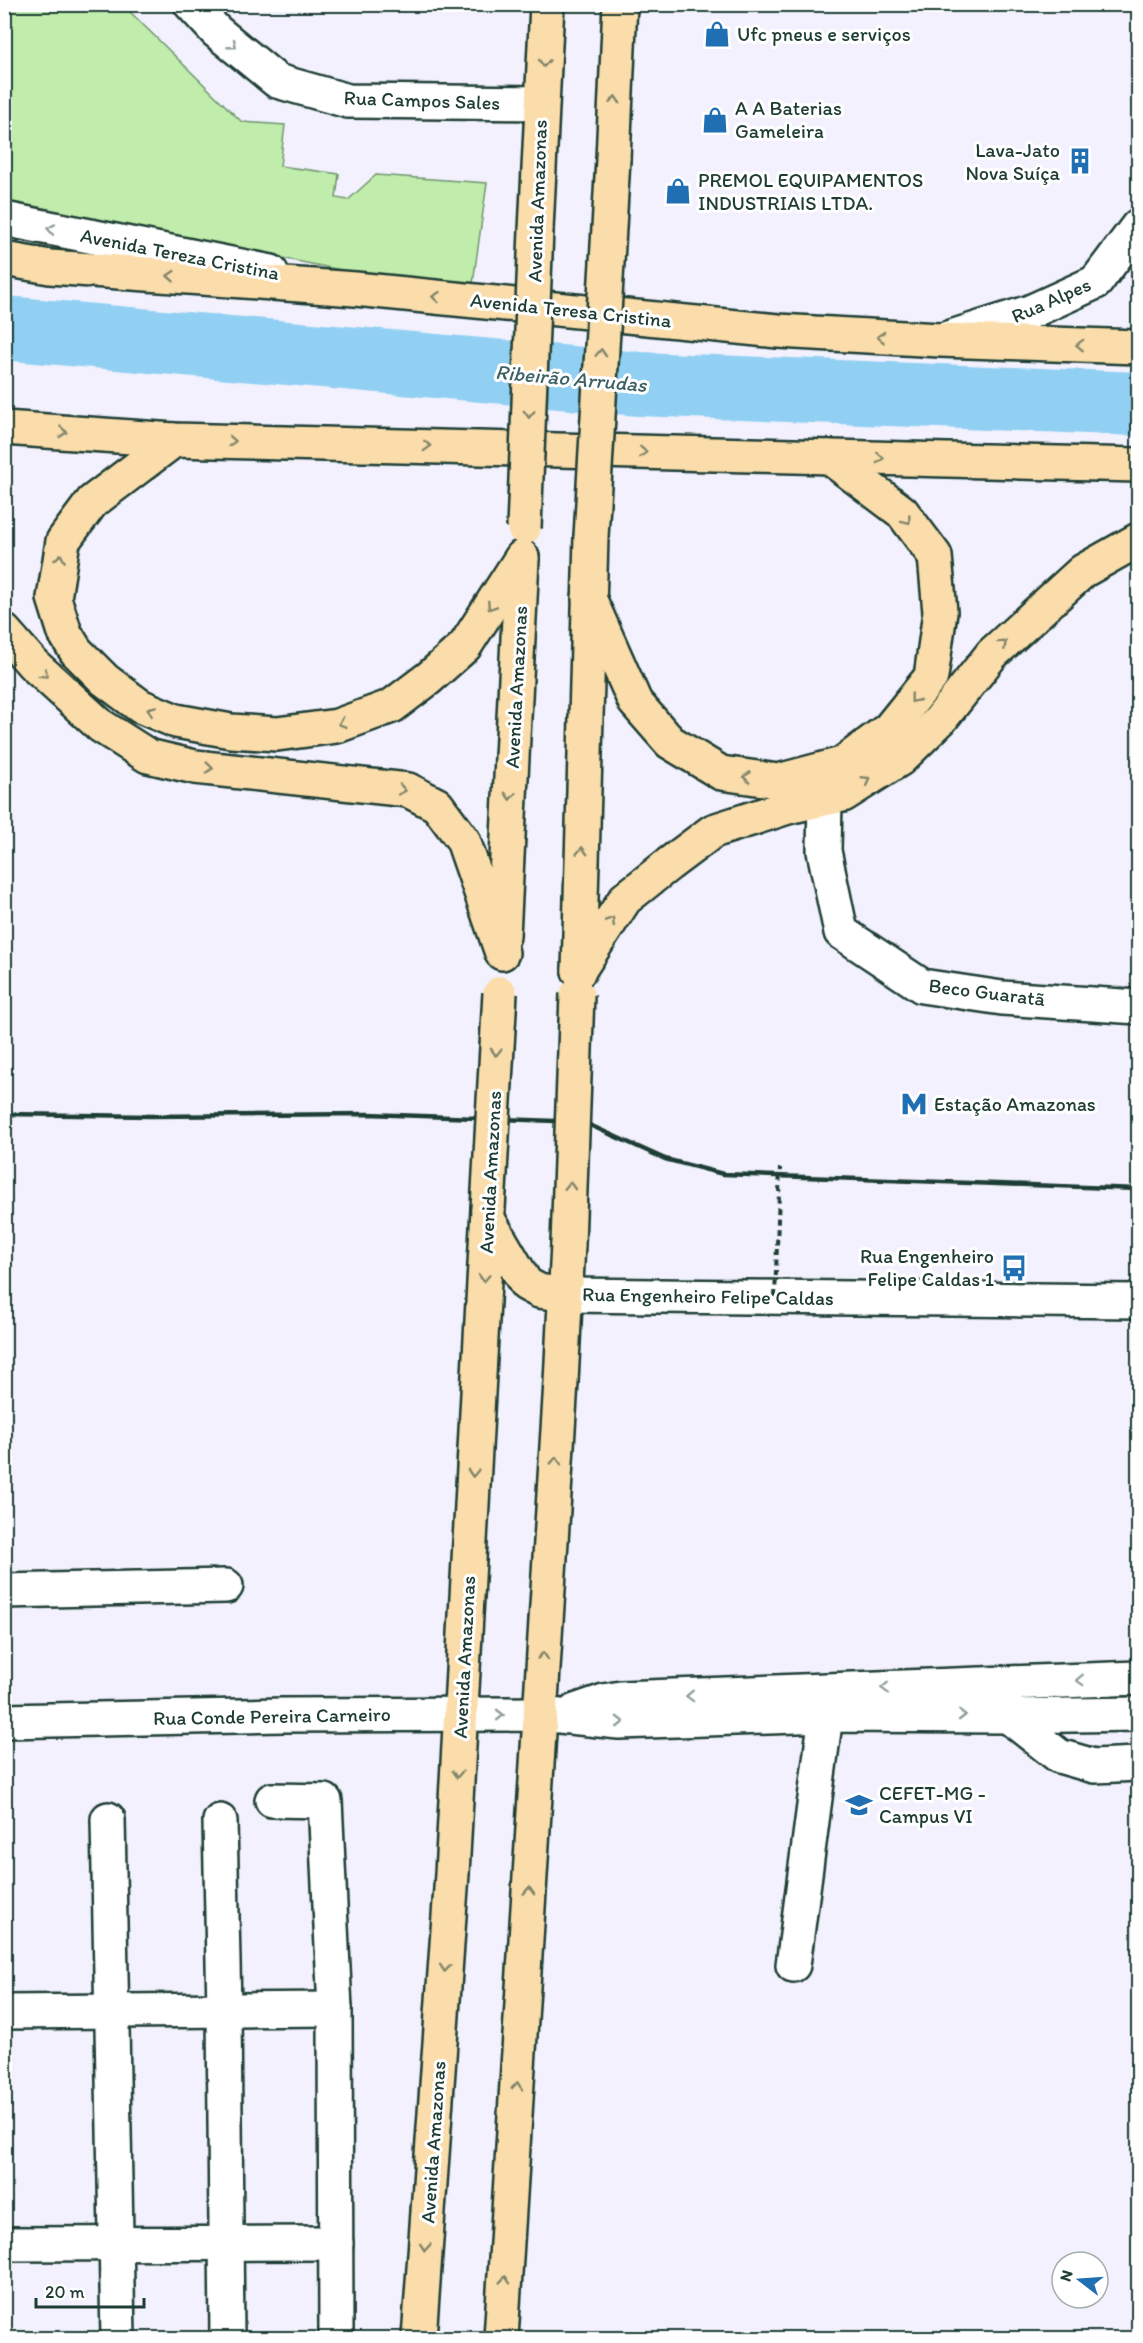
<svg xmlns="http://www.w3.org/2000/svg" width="1143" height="2343" viewBox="0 0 1143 2343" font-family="Itim,sans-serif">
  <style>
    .green { fill: #c0edab; stroke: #709570; stroke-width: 1.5 }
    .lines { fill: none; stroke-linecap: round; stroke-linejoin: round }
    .river { stroke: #92d0f3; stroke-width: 64 }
    .minor-casing { stroke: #1f3d34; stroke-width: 38 }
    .major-casing { stroke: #1f3d34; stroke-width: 38 }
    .minor { stroke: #fff; stroke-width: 33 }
    .major { stroke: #faddab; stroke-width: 33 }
    .rail { stroke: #1f3d34; stroke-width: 4.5 }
    .major-bridge-casing { stroke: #1f3d34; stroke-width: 38; stroke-linecap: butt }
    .path-bridge { stroke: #1f3d34; stroke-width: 4; stroke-dasharray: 6 4.5; stroke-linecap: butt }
    .major-bridge { stroke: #faddab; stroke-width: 33 }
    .oneway { stroke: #8f9e9a }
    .oneway2 { stroke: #82856a }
    .labels { text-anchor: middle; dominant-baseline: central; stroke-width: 6; stroke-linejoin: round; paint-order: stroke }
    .poi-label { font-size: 20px; fill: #1f3d34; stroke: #fff; text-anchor: start }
    .street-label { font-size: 20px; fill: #1f3d34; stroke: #fff }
    .water-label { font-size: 21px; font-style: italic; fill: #3c6264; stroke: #fff }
  </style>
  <rect width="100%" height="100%" fill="#f2f1fd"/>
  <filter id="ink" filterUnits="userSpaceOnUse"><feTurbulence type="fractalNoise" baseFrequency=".0167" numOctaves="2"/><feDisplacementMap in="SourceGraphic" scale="12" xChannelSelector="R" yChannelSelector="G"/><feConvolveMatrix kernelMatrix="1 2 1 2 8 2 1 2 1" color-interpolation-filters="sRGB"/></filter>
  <g filter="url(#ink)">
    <!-- green -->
    <polygon class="green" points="4,5 123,5 242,122 285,125 280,166 339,174 336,198 348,200 376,175 487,183 473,283 346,271 5,202"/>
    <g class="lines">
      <!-- river -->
      <polyline class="river" points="4,328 640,384 1138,404"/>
      <!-- minor casing -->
      <g class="minor-casing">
        <g id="minor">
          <polyline points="191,4 216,31 277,81 348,101 541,103"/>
          <polyline points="4,219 271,272"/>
          <polyline points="945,339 1030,312 1096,282 1138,226"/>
          <polyline points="825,799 824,851 841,932 922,986 1002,998 1138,1007"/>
          <polyline points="566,1295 1138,1301"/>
          <polyline points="4,1591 226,1586"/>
          <polyline points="1008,1709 1008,1716 1059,1756 1094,1766 1138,1764"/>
          <polyline points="575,1711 604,1701 621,1698 1138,1678"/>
          <polyline points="4,1721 283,1715 540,1714 619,1722 826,1715 1008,1716 1138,1714"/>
          <polyline points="272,1800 325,1801 335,2009 336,2338"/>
          <polyline points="108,1819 118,2338"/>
          <polyline points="220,1821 224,2009 227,2338"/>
          <polyline points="793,1965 826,1715"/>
          <polyline points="4,2012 335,2009"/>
          <polyline points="4,2244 336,2243"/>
        </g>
      </g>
      <!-- major casing -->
      <g class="major-casing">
        <g id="major">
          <polyline points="613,159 620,4"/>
          <polyline points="536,230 547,4"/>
          <polyline points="4,259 50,267 355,289 778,331 940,340 1138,347"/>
          <polyline points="4,428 174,440 1138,465"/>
          <polyline points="174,440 92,502 63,541 54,598 65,633 76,651 105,680 140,706 176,721 231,731 277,734 337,726 392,706 429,678 465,646 522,557"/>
          <polyline points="589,598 635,702 670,742 721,773 778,781 842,764 889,729 931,677 940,612 935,556 902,512 829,457"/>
          <polyline points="4,631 33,664 101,726 148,756 195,767 408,790 437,805 463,840 502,953"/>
          <polyline points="503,936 522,559"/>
          <polyline points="579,970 625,899 669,864 713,831 788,807 843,795 900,759 940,720 992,654 1083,571 1138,540"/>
          <polyline points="579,971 591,537"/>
          <polyline points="488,1219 526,1284 539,1291 566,1295"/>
          <polyline points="419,2338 452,1874 488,1209"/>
          <polyline points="501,2338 561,1382 568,1244"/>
        </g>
      </g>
      <!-- minor -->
      <use href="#minor" class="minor"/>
      <!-- major -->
      <use href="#major" class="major"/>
      <!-- rail -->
      <polyline class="rail" points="4,1114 151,1116 368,1114 583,1122 665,1159 723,1174 1138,1189"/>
      <!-- major-bridge casing -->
      <g class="major-bridge-casing">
        <g id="major-bridge">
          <polyline points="524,528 536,230"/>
          <polyline points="591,537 613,159"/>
          <polyline points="488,1209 500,993"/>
          <polyline points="568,1244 577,994"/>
        </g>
      </g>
      <!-- path-bridge -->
      <polyline class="path-bridge" points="775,1297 780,1168"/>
      <!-- major-bridge -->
      <use href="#major-bridge" class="major-bridge"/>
    </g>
    <!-- one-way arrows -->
    <defs><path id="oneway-chevron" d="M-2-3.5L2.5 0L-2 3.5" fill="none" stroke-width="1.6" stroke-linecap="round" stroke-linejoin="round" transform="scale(1.5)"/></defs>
    <g class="oneway">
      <use href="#oneway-chevron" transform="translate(233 45) rotate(39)"/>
      <use href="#oneway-chevron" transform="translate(51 229) rotate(-169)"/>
      <use href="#oneway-chevron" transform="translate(1080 1680) rotate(178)"/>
      <use href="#oneway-chevron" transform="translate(885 1688) rotate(178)"/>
      <use href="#oneway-chevron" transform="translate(690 1696) rotate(178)"/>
      <use href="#oneway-chevron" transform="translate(500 1715) rotate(-1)"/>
      <use href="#oneway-chevron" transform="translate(962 1715)"/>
      <use href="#oneway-chevron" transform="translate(620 1722) rotate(-1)"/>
    </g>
    <g class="oneway2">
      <use href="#oneway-chevron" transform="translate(544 63) rotate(94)"/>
      <use href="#oneway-chevron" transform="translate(615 100) rotate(-87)"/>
      <use href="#oneway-chevron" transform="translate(171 276) rotate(-176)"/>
      <use href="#oneway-chevron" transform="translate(436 297) rotate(-174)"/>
      <use href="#oneway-chevron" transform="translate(881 337) rotate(-177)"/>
      <use href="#oneway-chevron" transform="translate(1080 345) rotate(-178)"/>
      <use href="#oneway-chevron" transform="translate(601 353) rotate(-87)"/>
      <use href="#oneway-chevron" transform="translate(529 414) rotate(92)"/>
      <use href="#oneway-chevron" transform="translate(63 432) rotate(4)"/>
      <use href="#oneway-chevron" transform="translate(232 441) rotate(2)"/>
      <use href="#oneway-chevron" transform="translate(427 446) rotate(2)"/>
      <use href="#oneway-chevron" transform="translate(643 452) rotate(2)"/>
      <use href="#oneway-chevron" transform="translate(880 458) rotate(2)"/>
      <use href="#oneway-chevron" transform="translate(907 520) rotate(52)"/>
      <use href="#oneway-chevron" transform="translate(60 558) rotate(-81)"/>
      <use href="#oneway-chevron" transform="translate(491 606) rotate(123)"/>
      <use href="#oneway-chevron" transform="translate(1003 644) rotate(-42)"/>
      <use href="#oneway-chevron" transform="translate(44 674) rotate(42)"/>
      <use href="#oneway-chevron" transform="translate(914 699) rotate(129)"/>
      <use href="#oneway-chevron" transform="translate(151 710) rotate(-157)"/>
      <use href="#oneway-chevron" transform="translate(342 723) rotate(163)"/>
      <use href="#oneway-chevron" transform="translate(209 768) rotate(6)"/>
      <use href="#oneway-chevron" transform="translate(747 777) rotate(-173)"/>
      <use href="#oneway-chevron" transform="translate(866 780) rotate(-32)"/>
      <use href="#oneway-chevron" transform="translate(402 790) rotate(11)"/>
      <use href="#oneway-chevron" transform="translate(510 796) rotate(93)"/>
      <use href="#oneway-chevron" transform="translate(582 851) rotate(-88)"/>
      <use href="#oneway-chevron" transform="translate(611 921) rotate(-57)"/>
      <use href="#oneway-chevron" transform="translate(496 1052) rotate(93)"/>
      <use href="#oneway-chevron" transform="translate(570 1186) rotate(-88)"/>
      <use href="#oneway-chevron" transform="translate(484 1278) rotate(93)"/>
      <use href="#oneway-chevron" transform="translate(556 1461) rotate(-86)"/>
      <use href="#oneway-chevron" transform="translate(473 1473) rotate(93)"/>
      <use href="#oneway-chevron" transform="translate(543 1656) rotate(-86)"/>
      <use href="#oneway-chevron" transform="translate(457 1774) rotate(93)"/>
      <use href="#oneway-chevron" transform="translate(529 1891) rotate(-87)"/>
      <use href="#oneway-chevron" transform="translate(445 1968) rotate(94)"/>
      <use href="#oneway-chevron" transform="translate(517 2086) rotate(-86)"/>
      <use href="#oneway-chevron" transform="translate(425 2247) rotate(94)"/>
      <use href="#oneway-chevron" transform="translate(505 2280) rotate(-86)"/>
    </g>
  </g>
  <!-- icons -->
  <defs>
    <g id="shop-bare" transform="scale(2.07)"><path d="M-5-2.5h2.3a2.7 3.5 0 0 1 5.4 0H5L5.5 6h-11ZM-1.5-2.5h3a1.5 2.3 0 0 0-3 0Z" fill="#1f6fb2" stroke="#fff" stroke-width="2.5" paint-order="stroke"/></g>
    <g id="building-bare" transform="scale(2.07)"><path d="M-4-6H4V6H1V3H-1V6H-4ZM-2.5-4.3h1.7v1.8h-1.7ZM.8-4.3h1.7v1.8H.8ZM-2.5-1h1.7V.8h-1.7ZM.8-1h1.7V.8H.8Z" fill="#1f6fb2" stroke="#fff" stroke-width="2.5" paint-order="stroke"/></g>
    <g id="metro-bare" transform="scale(2.07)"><path d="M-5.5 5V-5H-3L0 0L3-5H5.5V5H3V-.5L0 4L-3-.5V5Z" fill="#1f6fb2" stroke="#fff" stroke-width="2.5" paint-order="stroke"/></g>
    <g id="bus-bare" transform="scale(2.07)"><path d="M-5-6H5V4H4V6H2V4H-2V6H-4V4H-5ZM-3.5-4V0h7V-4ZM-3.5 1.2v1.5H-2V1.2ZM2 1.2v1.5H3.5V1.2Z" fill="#1f6fb2" stroke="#fff" stroke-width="2.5" paint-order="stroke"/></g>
    <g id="university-bare" transform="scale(2.07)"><path d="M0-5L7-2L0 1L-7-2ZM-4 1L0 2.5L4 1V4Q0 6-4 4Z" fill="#1f6fb2" stroke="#fff" stroke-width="2.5" paint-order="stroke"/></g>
  </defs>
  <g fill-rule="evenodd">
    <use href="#shop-bare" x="717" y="34"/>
    <use href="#shop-bare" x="715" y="120"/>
    <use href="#building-bare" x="1080" y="161"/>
    <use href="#shop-bare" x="678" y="191"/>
    <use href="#metro-bare" x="914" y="1104"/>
    <use href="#bus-bare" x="1014" y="1268"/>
    <use href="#university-bare" x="859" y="1805"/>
  </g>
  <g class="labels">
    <!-- poi labels -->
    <g class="poi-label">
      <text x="737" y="34">Ufc pneus e serviços</text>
      <text x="735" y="108">A A Baterias<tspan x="735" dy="23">Gameleira</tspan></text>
      <text x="1060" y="150" text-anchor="end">Lava-Jato<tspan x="1060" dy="23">Nova Suíça</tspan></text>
      <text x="698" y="180">PREMOL EQUIPAMENTOS<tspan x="698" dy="23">INDUSTRIAIS LTDA.</tspan></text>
      <text x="934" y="1104">Estação Amazonas</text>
      <text x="994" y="1256" text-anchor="end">Rua Engenheiro<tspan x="994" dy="23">Felipe Caldas 1</tspan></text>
      <text x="879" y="1793">CEFET-MG -<tspan x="879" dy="23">Campus VI</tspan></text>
    </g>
    <!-- street labels -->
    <g class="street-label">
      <text transform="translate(422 100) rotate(2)">Rua Campos Sales</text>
      <text transform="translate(537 201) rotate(-88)">Avenida Amazonas</text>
      <text transform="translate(180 254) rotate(11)">Avenida Tereza Cristina</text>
      <text transform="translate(1051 300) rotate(-24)">Rua Alpes</text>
      <text transform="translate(571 310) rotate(6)">Avenida Teresa Cristina</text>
      <text transform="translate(516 687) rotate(-87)">Avenida Amazonas</text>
      <text transform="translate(987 992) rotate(7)">Beco Guaratã</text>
      <text transform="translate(490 1172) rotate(-87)">Avenida Amazonas</text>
      <text transform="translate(708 1296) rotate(1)">Rua Engenheiro Felipe Caldas</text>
      <text transform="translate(464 1657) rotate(-87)">Avenida Amazonas</text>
      <text transform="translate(272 1716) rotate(-1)">Rua Conde Pereira Carneiro</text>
      <text transform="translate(433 2142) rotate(-86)">Avenida Amazonas</text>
    </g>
    <!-- water labels -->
    <g class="water-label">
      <text transform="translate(571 378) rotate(5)">Ribeirão Arrudas</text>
    </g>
  </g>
  <!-- margin -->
  <rect width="1143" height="2343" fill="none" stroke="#fff" stroke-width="24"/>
  <rect x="12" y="12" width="1119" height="2319" fill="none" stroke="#1f3d34" stroke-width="2" filter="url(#ink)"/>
  <!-- north arrow -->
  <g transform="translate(1080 2280) rotate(287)"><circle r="28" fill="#ffffff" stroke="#a5b1ae" stroke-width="1.5"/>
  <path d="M0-4.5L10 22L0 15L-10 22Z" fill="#1f6fb2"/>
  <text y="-9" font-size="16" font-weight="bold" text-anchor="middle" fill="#1f3d34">N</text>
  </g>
  <!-- scale -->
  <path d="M36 2298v9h108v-9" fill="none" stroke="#1f3d34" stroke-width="3"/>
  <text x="45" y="2298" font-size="18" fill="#1f3d34" stroke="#ffffff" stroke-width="4.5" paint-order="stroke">20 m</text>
</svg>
